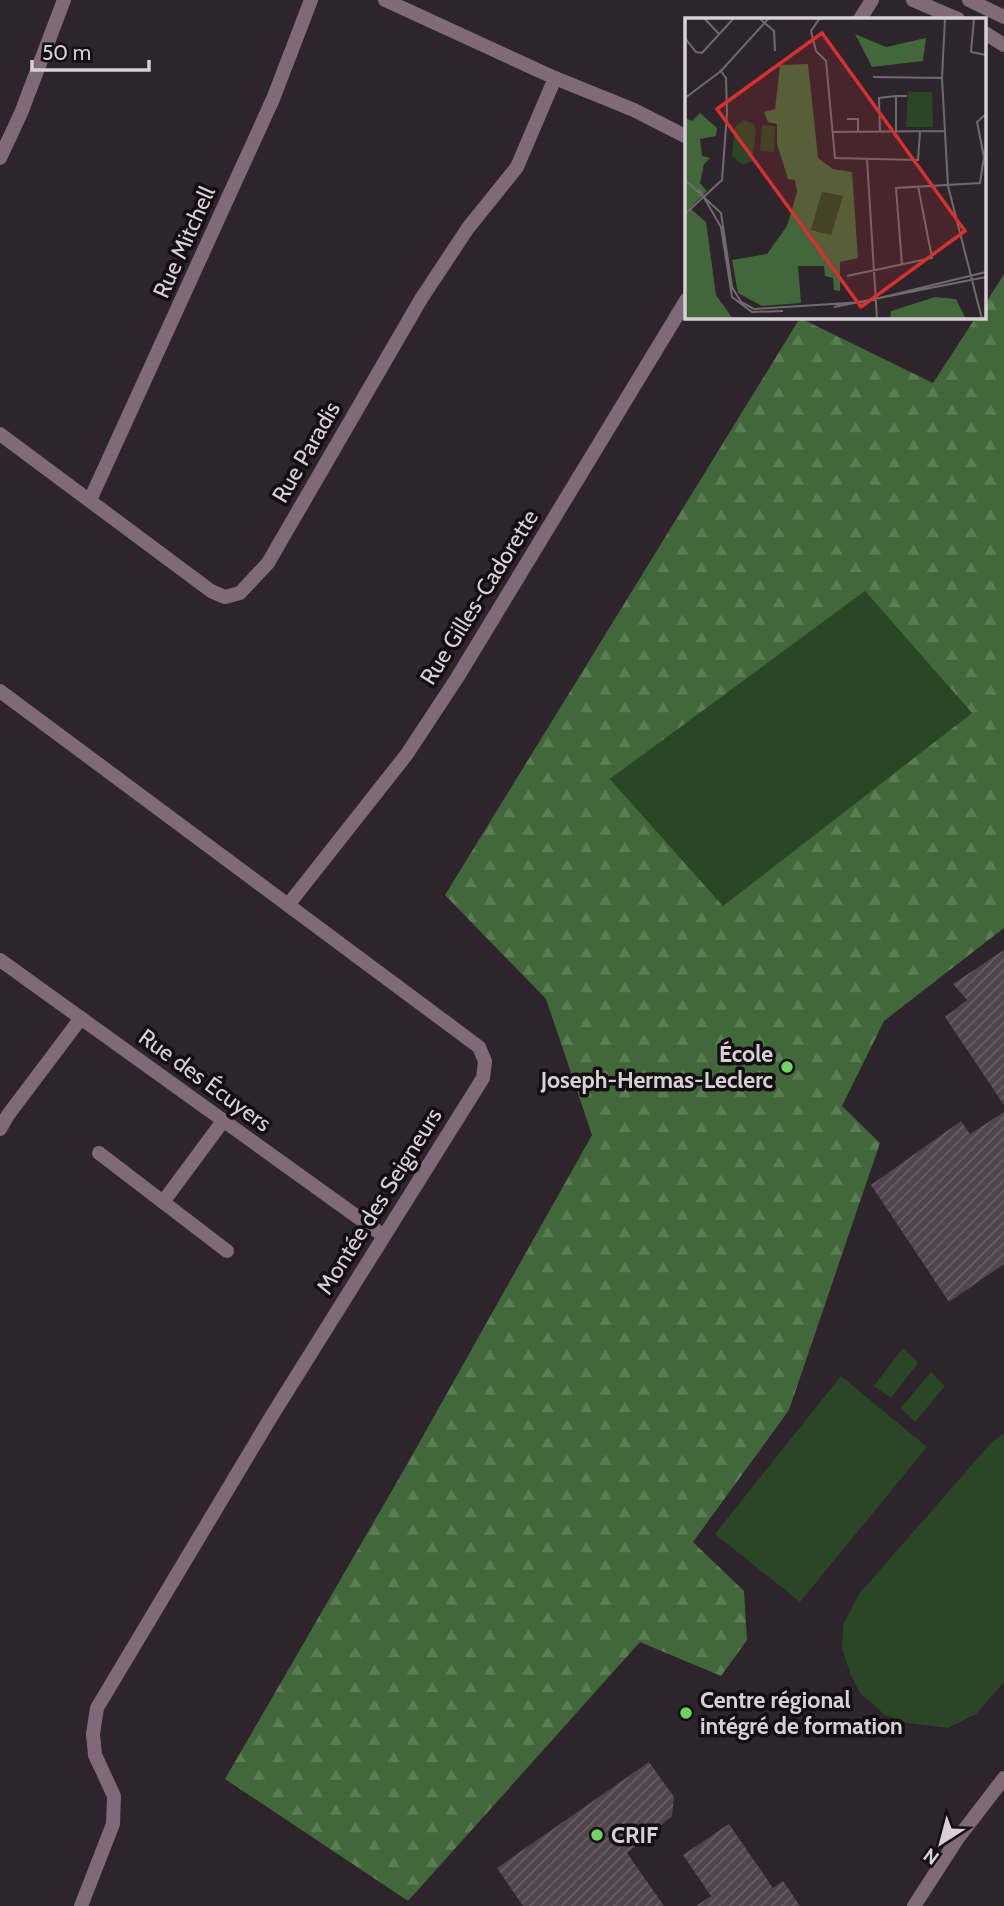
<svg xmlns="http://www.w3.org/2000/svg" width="1004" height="1906" viewBox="0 0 1004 1906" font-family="Cabin,sans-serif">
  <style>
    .grass { fill: #2b4626 }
    .forest { fill: url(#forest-firs); fill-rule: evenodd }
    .building { fill: url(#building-hatch) }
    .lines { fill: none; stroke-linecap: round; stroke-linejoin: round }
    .minor { stroke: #806a7a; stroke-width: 14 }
    .tertiary { stroke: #806a7a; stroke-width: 14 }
    .poi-dot { fill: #71d35e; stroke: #130e12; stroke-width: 2.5 }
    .labels { text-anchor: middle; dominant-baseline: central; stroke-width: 7; stroke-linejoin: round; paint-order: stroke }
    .street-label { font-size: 23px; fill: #d7d0d5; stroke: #130e12 }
    .poi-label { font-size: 23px; font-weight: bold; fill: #d7d0d5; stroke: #130e12; text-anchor: start }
    .inset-road { fill: none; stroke: #72696f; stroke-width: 2 }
    .view { fill: #d63031; fill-opacity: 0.15; stroke: #d63031; stroke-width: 3.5 }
    .inset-edge { fill: none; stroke: #d7d0d5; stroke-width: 3.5 }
  </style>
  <defs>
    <pattern id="forest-firs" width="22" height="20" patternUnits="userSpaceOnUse" patternTransform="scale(1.75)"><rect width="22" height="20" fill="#41673a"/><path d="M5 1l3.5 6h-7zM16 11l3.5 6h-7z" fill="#5c7c56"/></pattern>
    <pattern id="building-hatch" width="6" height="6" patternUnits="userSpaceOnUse" patternTransform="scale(1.75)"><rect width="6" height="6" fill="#50454c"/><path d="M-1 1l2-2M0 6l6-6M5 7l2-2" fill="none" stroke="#685f65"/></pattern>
  </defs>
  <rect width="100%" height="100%" fill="#2e242b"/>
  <!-- grass -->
  <g class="grass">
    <polygon points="865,591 972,713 723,906 610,779"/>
    <polygon points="903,1348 918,1363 891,1398 874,1386"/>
    <polygon points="931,1372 945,1386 915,1422 901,1408"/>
    <polygon points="841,1376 927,1447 800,1602 715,1534"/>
    <polygon points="1004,1433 1004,1682 976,1714 948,1728 907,1723 885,1715 860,1693 850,1673 842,1648 843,1625 859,1594 991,1443"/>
  </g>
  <!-- forest -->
  <path class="forest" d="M1004,274V928L884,1021L842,1106L880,1143L789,1410L693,1542L744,1591L747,1640L721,1676L640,1642L408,1901L225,1779L409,1461L592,1135L546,999L445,895L800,318L933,383L976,317H985V304ZM865,591L972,713L723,906L610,779Z"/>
  <!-- building -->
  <g class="building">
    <polygon points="1004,950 1004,1105 945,1017 967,1000 953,984"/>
    <polygon points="1004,1112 1004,1264 949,1302 871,1185 961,1121 970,1134"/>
    <polygon points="649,1762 674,1797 672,1816 627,1853 664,1906 523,1906 497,1868"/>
    <polygon points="729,1824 773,1888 783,1881 800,1906 696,1906 711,1896 683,1855"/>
  </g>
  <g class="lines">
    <!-- minor -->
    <g class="minor">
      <polyline points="385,0 555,78 634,110 687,137"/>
      <polyline points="860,19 872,0"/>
      <polyline points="0,434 211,591 225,597 240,593 268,563 421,299 468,228 517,167 555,78"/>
      <polyline points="90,500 273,99 311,0"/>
      <polyline points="0,691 479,1047 485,1061 483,1078 271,1417 97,1708 93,1734 95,1755 114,1796 113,1824 81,1906"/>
      <polyline points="288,905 407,754 457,678 687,299"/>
      <polyline points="0,960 384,1236"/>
      <polyline points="223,1121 163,1202 227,1251"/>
      <polyline points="0,1129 8,1115 81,1018"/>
      <polyline points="99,1153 163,1202"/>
      <polyline points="914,1906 958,1838 1004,1778"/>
    </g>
    <!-- tertiary -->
    <g class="tertiary">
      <polyline points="913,0 958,19"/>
      <polyline points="969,0 1004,17"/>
      <polyline points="985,33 1004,45"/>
      <polyline points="0,158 21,113 64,0"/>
    </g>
  </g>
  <!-- markers -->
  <g class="poi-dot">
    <circle cx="787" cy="1067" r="7"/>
    <circle cx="686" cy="1713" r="7"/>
    <circle cx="597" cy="1835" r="7"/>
  </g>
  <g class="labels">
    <!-- street labels -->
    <g class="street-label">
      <text transform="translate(184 242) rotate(-66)">Rue Mitchell</text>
      <text transform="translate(306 452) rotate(-60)">Rue Paradis</text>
      <text transform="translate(479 597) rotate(-58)">Rue Gilles-Cadorette</text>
      <text transform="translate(205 1080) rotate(36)">Rue des Écuyers</text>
      <text transform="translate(379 1201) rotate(-58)">Montée des Seigneurs</text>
    </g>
    <!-- poi labels -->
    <g class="poi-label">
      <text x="773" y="1054" text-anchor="end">École<tspan x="773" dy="26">Joseph-Hermas-Leclerc</tspan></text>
      <text x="700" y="1700">Centre régional<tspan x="700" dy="26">intégré de formation</tspan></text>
      <text x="611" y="1835">CRIF</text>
    </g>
  </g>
  <!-- overview -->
  <g transform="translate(685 18)">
    <rect width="301" height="301" fill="#2e242b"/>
    <path d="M59,102L69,106L71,113L67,143L58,147L47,138L50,109ZM77,107L90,108L89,134L75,133ZM137,174L158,178L146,217L126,212Z" fill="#2b4626"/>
    <path d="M170,16L201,29L241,20L238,43L187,49ZM123,46L133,140L148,151L167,154L173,240L155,244V273L149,272L148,260L140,258L139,248H113L116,285L77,288L53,275L47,242L82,236L102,208L112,174L110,162L103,161L92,126V106L83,104L79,94L90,91L95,47ZM137,174L158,178L146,217L126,212ZM15,95L32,110L31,118L15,121L17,138L25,140L19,146L15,165L22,173L5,190L21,204L31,277L48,301H0V100L7,103ZM250,279L271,281L281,301H205L206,293Z" fill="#41673a" fill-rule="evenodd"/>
    <path d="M223,74H247L248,109H221Z" fill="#2b4626"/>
    <path class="inset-road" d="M19,0L34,16M74,0L89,13L90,33M135,0L126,13L131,33L141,43L150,140L233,142L235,114M260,0L257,60L263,168L297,301M289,0L286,34L301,37M0,20L11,34L17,35L49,0M188,59L257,60M0,80L36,53L84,0M162,101H173V114M147,114L260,113M195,114L194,80L211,78M211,114V78H222M182,141L192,301M0,162L36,195L47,269L56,284L69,291L178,284L301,254M14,171L36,209L47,279L67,294L98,293M0,196L37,162L42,95L41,60L35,52M217,247L211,170L295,165L299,139L292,104L301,96M162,258L247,240L233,168M149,289L301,259"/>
    <path class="view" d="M137,15L280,213L176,289L32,91Z"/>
    <rect width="301" height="301" class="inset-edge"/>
  </g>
  <!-- north arrow -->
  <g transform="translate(941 1843) rotate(216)" stroke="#130e12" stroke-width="5" paint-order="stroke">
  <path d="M0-5L12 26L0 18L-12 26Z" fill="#d7d0d5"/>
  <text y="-10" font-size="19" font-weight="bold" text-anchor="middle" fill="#d7d0d5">N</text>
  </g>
  <!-- scale -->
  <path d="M32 60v10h117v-10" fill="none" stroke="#d7d0d5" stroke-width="3.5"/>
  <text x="42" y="60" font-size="21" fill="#d7d0d5" stroke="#130e12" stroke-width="5" paint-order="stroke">50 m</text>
</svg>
